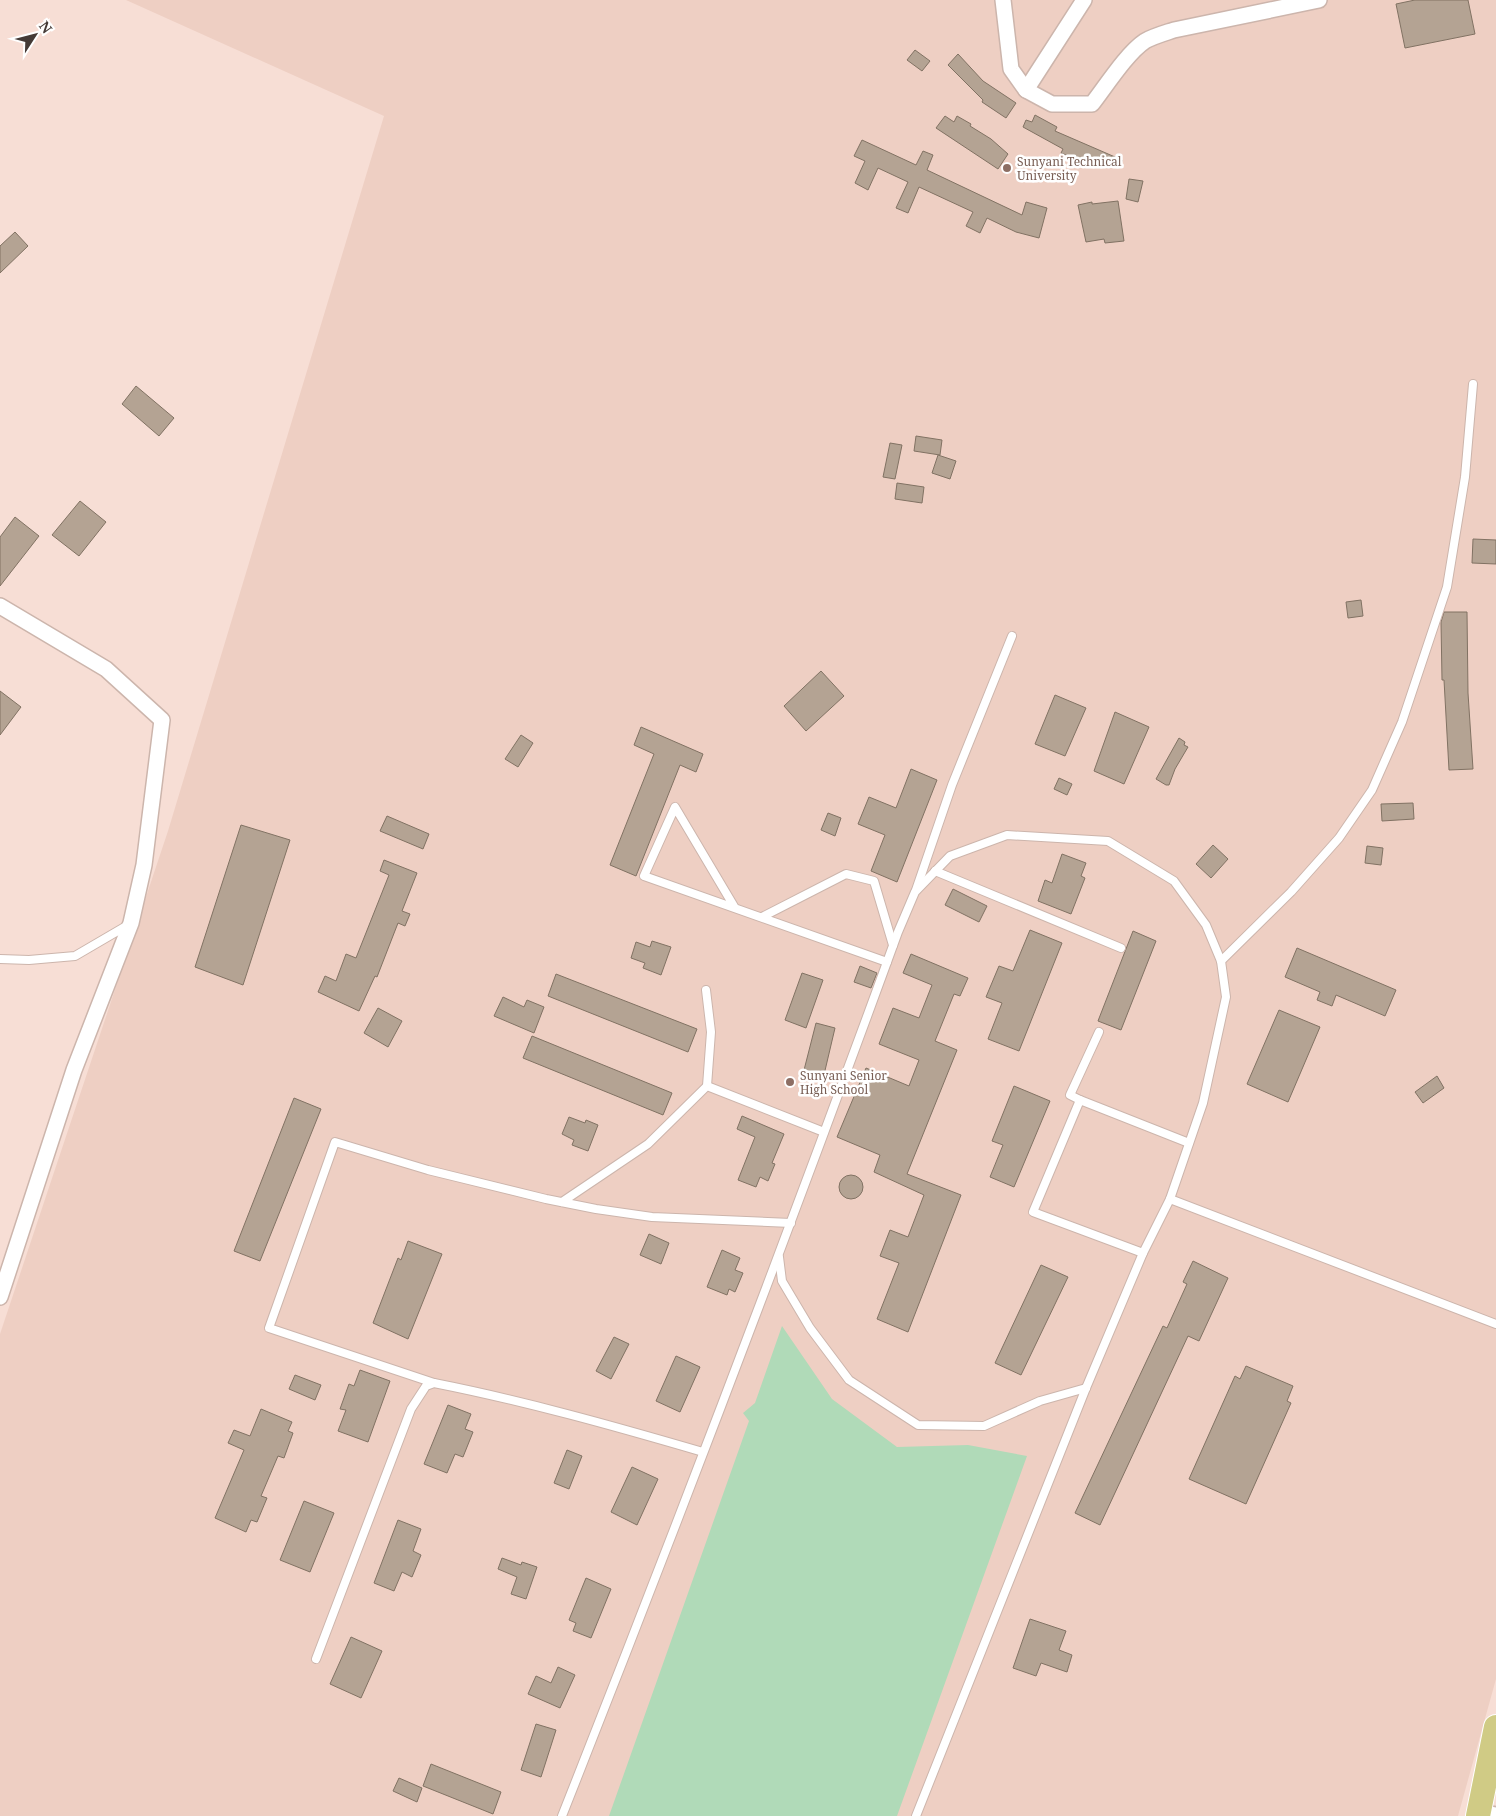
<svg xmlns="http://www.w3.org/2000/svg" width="1496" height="1816" viewBox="0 0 1496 1816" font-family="'Noto Serif',serif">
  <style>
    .built { fill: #eecfc3 }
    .green { fill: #b0dab8 }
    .building { fill: #b4a393; stroke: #817263 }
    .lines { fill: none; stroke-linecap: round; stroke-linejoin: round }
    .service-casing { stroke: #ccb5ac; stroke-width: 10 }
    .minor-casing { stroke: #ccb5ac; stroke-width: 18 }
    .primary-casing { stroke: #fff; stroke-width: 26 }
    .service { stroke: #fff; stroke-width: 8 }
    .minor { stroke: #fff; stroke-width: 15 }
    .primary { stroke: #d0cb85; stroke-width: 24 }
    .education-dot { fill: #8d6e63; stroke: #fff; stroke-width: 2 }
    .labels { text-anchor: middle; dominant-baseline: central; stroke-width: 5; stroke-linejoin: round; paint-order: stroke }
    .education-label { font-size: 12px; fill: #785e54; stroke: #fff; text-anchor: start }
  </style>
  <rect width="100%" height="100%" fill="#f7ded5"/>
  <!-- built -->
  <polygon class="built" points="126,0 1496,0 1496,1679 1458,1816 0,1816 0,1334 168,831 384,116"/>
  <!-- green -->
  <polygon class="green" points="782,1326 832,1399 897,1447 968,1445 1027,1456 897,1816 609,1816 749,1421 743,1413 755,1403"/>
  <!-- building -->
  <g class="building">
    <polygon points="1415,0 1468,0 1475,34 1405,48 1396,4"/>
    <polygon points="915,50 930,61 922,71 907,60"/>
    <polygon points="958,54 983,81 1016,103 1006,118 982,102 983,100 948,65"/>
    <polygon points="1035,115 1057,127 1055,131 1122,160 1121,165 1089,159 1087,163 1061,153 1063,149 1023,127 1026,120 1032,122"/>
    <polygon points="945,116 954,122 957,116 971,124 970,126 991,139 1008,154 998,169 936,128"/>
    <polygon points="862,140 916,165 923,151 933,155 927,170 1022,215 1026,202 1047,208 1039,238 1016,232 987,218 980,233 966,226 973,212 919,187 908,213 896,208 908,182 878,168 868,190 855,183 865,161 854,156"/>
    <polygon points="1129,179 1143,181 1138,202 1126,199"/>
    <polygon points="1118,201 1124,241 1105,243 1104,239 1086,242 1078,205 1092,202 1092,204"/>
    <polygon points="15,232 28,246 0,273 0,246"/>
    <polygon points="136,386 174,418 159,436 122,404"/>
    <polygon points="916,436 942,440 940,455 914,451"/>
    <polygon points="890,443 902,445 895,479 883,477"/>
    <polygon points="938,455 956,461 950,479 932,473"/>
    <polygon points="897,483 924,487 922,503 895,499"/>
    <polygon points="80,501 106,522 79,556 52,535"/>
    <polygon points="15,517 39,536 0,586 0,537"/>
    <polygon points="1473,539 1496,540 1496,564 1472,563"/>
    <polygon points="1361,600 1363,616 1348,618 1346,602"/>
    <polygon points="1444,612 1467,612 1468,693 1473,769 1449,770 1444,680 1442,680 1441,622"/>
    <polygon points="821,671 844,696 806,731 784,706"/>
    <polygon points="0,691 21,707 0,735"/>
    <polygon points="1055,695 1086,708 1065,756 1035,744"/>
    <polygon points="1115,712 1149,727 1124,784 1094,771"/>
    <polygon points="641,727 703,754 696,772 680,765 636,876 610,865 654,754 634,745"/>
    <polygon points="521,735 533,743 518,767 505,759"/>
    <polygon points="1179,738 1185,742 1184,745 1188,747 1175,769 1169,785 1166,785 1156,779"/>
    <polygon points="911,769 937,780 897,882 871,871 885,835 858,824 869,797 896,808"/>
    <polygon points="1059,778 1072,784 1067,795 1054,789"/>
    <polygon points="1413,803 1414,819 1382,821 1381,804"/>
    <polygon points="828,813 841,818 835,836 821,830"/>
    <polygon points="387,816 429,834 423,849 380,831"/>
    <polygon points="241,825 290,840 243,985 195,967"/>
    <polygon points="1213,845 1228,859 1211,878 1196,864"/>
    <polygon points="1367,846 1383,848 1381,865 1365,863"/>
    <polygon points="1062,854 1086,863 1081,876 1085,878 1071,914 1038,901 1045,880 1052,883"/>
    <polygon points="384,860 417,873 402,911 410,914 405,926 398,923 377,977 375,976 359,1011 318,992 325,976 336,981 346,954 356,958 389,875 380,871"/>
    <polygon points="953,889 987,906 979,922 945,905"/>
    <polygon points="1030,930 1062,943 1019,1051 988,1039 1002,1003 986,997 999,966 1013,971"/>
    <polygon points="1133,931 1156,941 1121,1030 1098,1021"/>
    <polygon points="652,941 671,947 661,975 643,968 645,963 631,958 636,942 650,947"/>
    <polygon points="1297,948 1396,990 1385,1016 1336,995 1332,1006 1317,1000 1320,992 1285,977"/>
    <polygon points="911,954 968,978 960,996 954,994 935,1041 957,1050 907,1174 961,1195 908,1332 877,1319 899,1263 880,1256 890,1230 908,1237 924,1195 874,1172 880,1155 837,1137 866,1068 909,1086 919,1060 879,1044 893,1008 919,1018 932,985 903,973"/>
    <polygon points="860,966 877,973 871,988 854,982"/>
    <polygon points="802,973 823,980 806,1028 785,1020"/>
    <polygon points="556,974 697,1029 688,1052 548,996"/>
    <polygon points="503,997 524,1007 527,1000 544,1007 534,1033 494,1016"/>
    <polygon points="378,1008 402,1021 388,1047 364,1033"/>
    <polygon points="1279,1010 1320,1027 1288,1102 1247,1084"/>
    <polygon points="816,1023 835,1028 823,1079 803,1074"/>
    <polygon points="532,1036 672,1093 663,1115 523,1058"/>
    <polygon points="1437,1076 1444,1088 1423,1103 1415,1092"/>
    <polygon points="1014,1086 1050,1101 1014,1187 990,1177 1003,1145 992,1141"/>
    <polygon points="294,1098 321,1109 260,1261 234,1251"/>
    <polygon points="742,1116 784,1134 772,1163 775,1164 768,1181 760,1177 756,1187 738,1180 755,1137 737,1129"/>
    <polygon points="569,1117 585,1123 586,1120 598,1125 588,1151 572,1145 574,1140 562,1134"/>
    <circle cx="851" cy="1187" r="12"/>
    <polygon points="649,1234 669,1243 661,1264 640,1255"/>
    <polygon points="408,1241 442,1254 408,1339 373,1323 398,1258 401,1260"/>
    <polygon points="722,1250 740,1258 735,1270 743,1273 735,1292 729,1289 727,1295 707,1287"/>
    <polygon points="1193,1261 1228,1278 1199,1341 1188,1336 1100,1525 1075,1513 1163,1326 1167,1328 1187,1284 1183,1282"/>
    <polygon points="1041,1265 1068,1277 1021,1375 995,1363"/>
    <polygon points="614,1337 629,1344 611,1379 596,1371"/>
    <polygon points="676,1356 700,1367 680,1412 656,1401"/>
    <polygon points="1246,1366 1293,1386 1287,1401 1291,1403 1246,1504 1189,1479 1235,1376 1240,1379"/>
    <polygon points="360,1370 390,1381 368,1442 338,1431 346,1410 340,1409 349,1384 354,1386"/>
    <polygon points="295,1375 321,1385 315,1400 289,1389"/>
    <polygon points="448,1405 471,1414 465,1429 473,1432 463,1457 455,1454 447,1473 424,1464"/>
    <polygon points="261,1409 292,1422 288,1431 293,1433 284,1458 278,1456 261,1496 267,1498 257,1522 251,1520 246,1532 215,1518 244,1450 228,1443 234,1430 250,1436"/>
    <polygon points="567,1450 582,1456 569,1489 554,1483"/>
    <polygon points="632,1467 658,1479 637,1525 611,1512"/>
    <polygon points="304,1501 334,1513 310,1572 280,1560"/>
    <polygon points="398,1520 421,1529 413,1551 421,1555 412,1577 402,1572 394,1591 374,1583"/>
    <polygon points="502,1558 521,1565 522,1562 537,1567 526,1599 511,1594 517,1577 498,1569"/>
    <polygon points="586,1578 611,1589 591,1638 573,1631 576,1623 569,1620"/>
    <polygon points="1030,1619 1066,1631 1059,1650 1072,1655 1067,1672 1041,1663 1036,1676 1013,1668"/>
    <polygon points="351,1637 382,1651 361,1698 330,1684"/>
    <polygon points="558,1667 575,1675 560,1708 528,1694 536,1676 551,1683"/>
    <polygon points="536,1724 556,1730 541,1777 521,1770"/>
    <polygon points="431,1764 501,1792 493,1814 423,1786"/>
    <polygon points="399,1778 422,1788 417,1802 393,1791"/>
  </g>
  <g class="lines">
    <!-- service casing -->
    <g class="service-casing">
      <g id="service">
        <polyline points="935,871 1121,948"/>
        <polyline points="916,890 952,785 1012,636"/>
        <polyline points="735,908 675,807 644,876 887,962"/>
        <polyline points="762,917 846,874 874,881 893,945"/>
        <polyline points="0,959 29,960 75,956 128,925"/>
        <polyline points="1221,961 1291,892 1339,838 1372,790 1402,722 1447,587 1465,477 1473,384"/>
        <polyline points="706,990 711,1032 707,1086"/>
        <polyline points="1080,1100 1070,1095 1099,1032"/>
        <polyline points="1170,1199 1496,1324"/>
        <polyline points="562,1202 648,1144 707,1086 824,1132"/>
        <polyline points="1143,1253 1033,1212 1080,1100 1189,1143"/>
        <polyline points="779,1257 782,1281 810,1328 849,1380 918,1425 984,1426 1040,1401 1086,1388"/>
        <polyline points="434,1383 269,1328 335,1142 428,1170 546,1199 596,1209 652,1217 791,1223"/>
        <path d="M316,1659L411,1409L426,1386L434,1383C525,1401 614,1426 703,1452"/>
        <path d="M562,1816C678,1523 790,1228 898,932L915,892L950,856L1007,835L1108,841L1174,881L1206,925L1221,961L1226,997L1203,1103L1170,1199L1143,1253L1086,1388L916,1816"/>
      </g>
    </g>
    <!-- minor casing -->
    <g class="minor-casing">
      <g id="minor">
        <path d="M1003,0L1011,69L1026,90L1052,104H1092C1106,86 1127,53 1145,41C1154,36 1165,33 1174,30L1319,0"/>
        <polyline points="1026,90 1084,0"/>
        <polyline points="0,606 106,669 162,720 144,865 131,923 74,1070 0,1297"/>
        <polyline points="1479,1812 1496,1815"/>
      </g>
    </g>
    <!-- primary casing -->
    <g class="primary-casing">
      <polyline id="primary" points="1478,1816 1496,1727"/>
    </g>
    <!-- service -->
    <use href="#service" class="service"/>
    <!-- minor -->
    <use href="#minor" class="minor"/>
    <!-- primary -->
    <use href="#primary" class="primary"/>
  </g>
  <!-- markers -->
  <g class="education-dot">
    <circle cx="1007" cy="168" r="5"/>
    <circle cx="790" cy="1082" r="5"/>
  </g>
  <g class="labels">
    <!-- education labels -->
    <g class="education-label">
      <text x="1017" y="161">Sunyani Technical<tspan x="1017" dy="14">University</tspan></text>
      <text x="800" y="1075">Sunyani Senior<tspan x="800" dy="14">High School</tspan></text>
    </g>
  </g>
  <!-- north arrow -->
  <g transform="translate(35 35) rotate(54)" stroke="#ffffff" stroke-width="4" paint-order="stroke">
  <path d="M0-4L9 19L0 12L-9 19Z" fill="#443a36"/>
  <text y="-8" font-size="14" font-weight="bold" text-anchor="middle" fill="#443a36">N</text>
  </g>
</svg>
